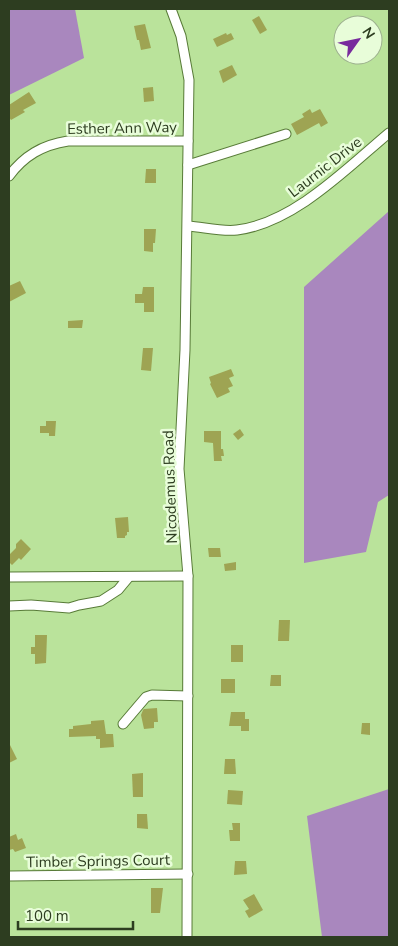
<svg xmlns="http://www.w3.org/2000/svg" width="398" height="946" viewBox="0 0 398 946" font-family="'Nunito Sans',sans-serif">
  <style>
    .forest { fill: #a987be }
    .building { fill: #9ea453 }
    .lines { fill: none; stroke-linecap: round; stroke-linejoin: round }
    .minor-casing { stroke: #587b38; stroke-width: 11 }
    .minor { stroke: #fff; stroke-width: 9 }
    .labels { text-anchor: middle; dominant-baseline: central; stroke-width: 5; stroke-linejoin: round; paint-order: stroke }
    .street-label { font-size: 15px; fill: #2d3d20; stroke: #e8fdd9 }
  </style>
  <rect width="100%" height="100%" fill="#bae39b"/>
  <!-- forest -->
  <g class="forest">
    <polygon points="9,9 75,9 84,58 9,95"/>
    <polygon points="389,211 389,495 378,502 366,552 304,563 304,287"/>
    <polygon points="389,789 389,937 322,937 307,816"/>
  </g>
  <!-- building -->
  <g class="building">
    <polygon points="259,16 267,30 260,34 252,20"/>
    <polygon points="145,24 151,48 141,50 139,40 137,40 134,26"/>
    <polygon points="226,33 227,35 231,33 234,39 217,47 213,39"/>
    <polygon points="232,65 237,75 223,83 219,71"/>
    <polygon points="153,87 154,101 144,102 143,88"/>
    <polygon points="29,92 36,103 23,110 25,112 11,120 9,117 9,105"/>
    <polygon points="310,109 312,113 320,109 328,123 321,127 319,123 297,135 291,124 304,117 302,114"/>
    <polygon points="146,169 156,169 156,183 145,183"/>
    <polygon points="144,229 156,229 155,243 153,243 153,252 144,251"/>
    <polygon points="20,281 26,293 9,302 9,286"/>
    <polygon points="143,287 154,287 154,312 144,312 144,303 135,303 135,294 142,294"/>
    <polygon points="83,320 82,328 68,328 68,321"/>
    <polygon points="143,348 153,348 151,371 141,370"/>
    <polygon points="231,369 234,376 229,378 233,386 228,388 230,392 217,398 210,384 211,383 209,377"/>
    <polygon points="46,421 56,421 55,436 49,436 49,433 40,433 40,426 46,426"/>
    <polygon points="240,429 244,435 238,440 233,434"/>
    <polygon points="204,431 221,431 221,449 223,449 224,456 221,456 222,461 214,461 213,443 204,442"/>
    <polygon points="128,517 129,532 127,532 127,535 125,536 125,538 117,538 115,518"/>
    <polygon points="21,539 31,549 21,560 19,558 12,565 9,562 9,555 16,548 16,544"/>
    <polygon points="208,548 220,548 221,557 209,557"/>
    <polygon points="236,562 236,570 225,571 224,564"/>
    <polygon points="279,620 290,620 289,641 278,641"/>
    <polygon points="35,635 47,635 46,663 35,664 35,654 31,654 31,647 35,647"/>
    <rect x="231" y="645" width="12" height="17"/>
    <polygon points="271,675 281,675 281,686 270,686"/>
    <rect x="221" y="679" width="14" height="14"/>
    <polygon points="157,708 158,722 154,722 154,728 144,729 141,715 143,710 144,709"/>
    <polygon points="231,712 245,712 245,719 249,719 249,731 241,731 241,726 229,726"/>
    <polygon points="104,720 106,734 113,734 114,747 100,748 100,739 96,739 96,736 69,737 69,729 73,729 73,726 91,724 91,721"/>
    <polygon points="362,723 370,723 370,735 361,734"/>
    <polygon points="9,743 17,759 9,763"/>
    <polygon points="225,759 235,759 236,774 224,774"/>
    <polygon points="143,773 143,797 133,797 132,774"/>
    <polygon points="228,790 243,791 242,805 227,804"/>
    <polygon points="137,814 147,814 148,829 137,828"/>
    <polygon points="232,823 240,823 240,841 230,841 229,830 233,830"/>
    <polygon points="16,834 18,840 22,838 26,848 15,852 13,849 9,850 9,837"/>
    <polygon points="235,861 246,861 247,874 234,875"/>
    <polygon points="151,888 163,888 160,913 151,913"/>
    <polygon points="254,894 263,910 249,918 245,911 249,909 243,900"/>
  </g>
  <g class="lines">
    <!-- minor casing -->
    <g class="minor-casing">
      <g id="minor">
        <polyline points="171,9 181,36 189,80 185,350 179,469 188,576 187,937"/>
        <polyline points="188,165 286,134"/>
        <path d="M9,176C24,156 42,145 68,141H188"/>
        <path d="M188,226C203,227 222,232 237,230C294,223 347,168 389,133"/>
        <polyline points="9,577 188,576"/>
        <polyline points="9,606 31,605 69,608 79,605 101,601 118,590 128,578"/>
        <polyline points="123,724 140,704 146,697 152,695 188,696"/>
        <polyline points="9,876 188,874"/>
      </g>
    </g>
    <!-- minor -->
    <use href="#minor" class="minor"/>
  </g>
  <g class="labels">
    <!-- street labels -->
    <g class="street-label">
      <text transform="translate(122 128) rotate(-1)">Esther Ann Way</text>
      <text transform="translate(325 167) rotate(-38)">Laurnic Drive</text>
      <text transform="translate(170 487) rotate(-92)">Nicodemus Road</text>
      <text transform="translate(98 861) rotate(-1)">Timber Springs Court</text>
    </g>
  </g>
  <!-- border -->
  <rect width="398" height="946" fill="none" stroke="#2d3d20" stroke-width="20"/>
  <!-- north arrow -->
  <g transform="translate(358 40) rotate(57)"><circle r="24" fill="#e8fdd9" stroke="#9db08f"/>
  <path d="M0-4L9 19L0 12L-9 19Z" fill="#782b9d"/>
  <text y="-8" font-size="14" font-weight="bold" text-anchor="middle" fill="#2d3d20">N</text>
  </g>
  <!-- scale -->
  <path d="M18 921v8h115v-8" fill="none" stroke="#2d3d20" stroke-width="2.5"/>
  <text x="25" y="921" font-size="15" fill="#2d3d20" stroke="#e8fdd9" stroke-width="4" paint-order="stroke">100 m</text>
</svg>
